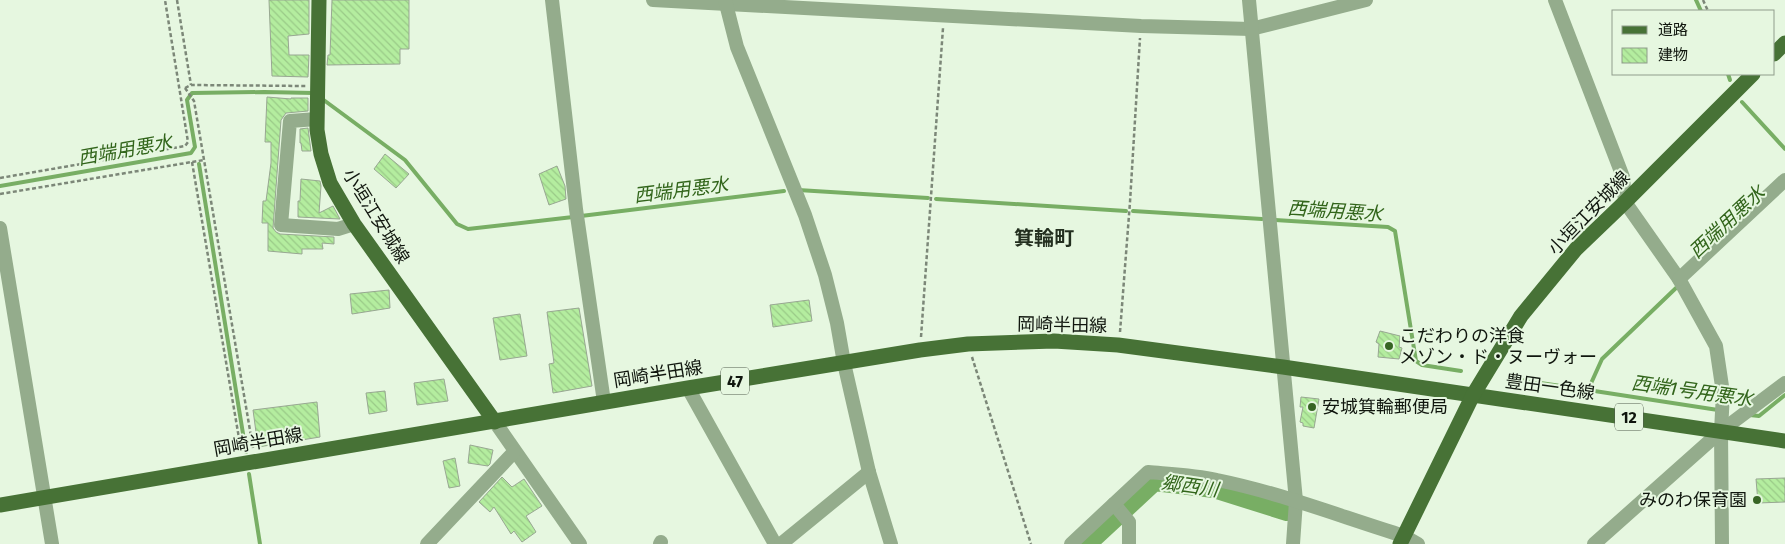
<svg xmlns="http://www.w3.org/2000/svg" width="1785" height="544" viewBox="0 0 1785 544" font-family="'Fira Sans','Noto Sans JP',sans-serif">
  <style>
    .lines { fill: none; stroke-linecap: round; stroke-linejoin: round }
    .stream { stroke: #78ae64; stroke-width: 4 }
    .river { stroke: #78ae64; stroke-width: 22 }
    .building { fill: url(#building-back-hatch); stroke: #98a792 }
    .path { stroke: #7c8778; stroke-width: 2.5; stroke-dasharray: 4 2.5; stroke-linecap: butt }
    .minor { stroke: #94ac8c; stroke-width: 14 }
    .major { stroke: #477236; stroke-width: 15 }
    .poi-dot { fill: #376524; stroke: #e6f7e0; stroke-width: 2 }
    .labels { text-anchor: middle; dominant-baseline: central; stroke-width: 4; stroke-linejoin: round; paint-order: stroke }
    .shield { fill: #e6f7e0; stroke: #505a4d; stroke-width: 1 }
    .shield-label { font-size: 16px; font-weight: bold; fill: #10160e }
    .street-label { font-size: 18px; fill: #10160e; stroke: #e6f7e0 }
    .poi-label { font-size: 18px; fill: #10160e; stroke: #e6f7e0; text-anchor: start }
    .water-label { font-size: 19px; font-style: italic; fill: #32651b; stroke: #e6f7e0 }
    .quarter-label { font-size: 20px; font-weight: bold; fill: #232f1f; stroke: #e6f7e0 }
  </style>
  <defs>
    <pattern id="building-back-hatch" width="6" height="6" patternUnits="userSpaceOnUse" patternTransform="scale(1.25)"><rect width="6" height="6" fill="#b4ed9f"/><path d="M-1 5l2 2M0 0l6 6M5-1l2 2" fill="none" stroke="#9aca88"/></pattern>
  </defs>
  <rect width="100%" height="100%" fill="#e6f7e0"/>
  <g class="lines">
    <!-- stream -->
    <g class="stream">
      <polyline points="1696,0 1701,11"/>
      <polyline points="1728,74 1730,80"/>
      <polyline points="321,98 405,160 457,224 468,229 573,217"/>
      <polyline points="1742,102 1785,149"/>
      <polyline points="199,164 246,452"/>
      <polyline points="0,186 191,153 195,147 187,100 192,93 264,92 314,93"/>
      <polyline points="798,190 928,198"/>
      <polyline points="936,199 1126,211"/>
      <polyline points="1133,211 1262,219"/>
      <polyline points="581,216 784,191"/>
      <polyline points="1275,220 1388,227 1395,231 1416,361 1422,365 1461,371"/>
      <polyline points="1514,379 1581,389"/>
      <polyline points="1586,390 1588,390 1602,359 1676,288"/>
      <polyline points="1588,390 1718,410"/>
      <polyline points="1750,415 1759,416 1785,395"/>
      <polyline points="249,474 260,544"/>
    </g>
    <!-- river -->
    <polyline class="river" points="1085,544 1154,480 1214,487 1287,510"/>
  </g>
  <!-- building -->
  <g class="building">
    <polygon points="269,0 309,0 309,34 288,36 289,55 309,55 308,77 272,76"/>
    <polygon points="332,0 409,0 409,49 400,49 400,64 327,65 328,55 330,55"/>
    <polygon points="267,97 291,99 291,98 308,98 308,111 286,113 281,120 273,228 276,232 280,234 334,237 334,244 322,243 323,249 302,249 302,254 268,251 268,223 262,223 263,201 266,201 271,163 271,142 265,142"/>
    <polygon points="308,128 311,151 302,151 301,143 300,143 300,129"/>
    <polygon points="385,154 409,174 396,188 374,169"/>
    <polygon points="557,166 565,186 566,199 549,205 539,174"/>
    <polygon points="301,179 320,181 321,186 319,213 333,206 340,219 298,217 298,201 300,201"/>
    <polygon points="389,290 390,308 352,314 350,294"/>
    <polygon points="809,300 812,321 773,327 770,305"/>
    <polygon points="579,308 592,386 553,393 549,364 554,363 547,312"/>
    <polygon points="520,314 527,356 500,360 493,318"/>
    <polygon points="1380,331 1400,336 1399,347 1402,348 1399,359 1378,357 1379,344 1376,342"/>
    <polygon points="444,379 448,401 417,405 414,383"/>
    <polygon points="385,391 387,411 369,414 366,393"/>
    <polygon points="1301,397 1319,399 1314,428 1303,426 1303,423 1300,422 1303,407 1300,407"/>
    <polygon points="317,402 320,437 258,447 253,410"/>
    <polygon points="470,445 493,450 490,464 488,466 468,463"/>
    <polygon points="455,458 460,486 449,488 443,461"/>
    <polygon points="502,477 512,487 524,479 542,506 526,516 536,532 522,542 514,531 511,534 494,507 490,512 479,502"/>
    <polygon points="1785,478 1785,502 1758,503 1756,479"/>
  </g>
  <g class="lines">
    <!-- path -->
    <g class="path">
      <polyline points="177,0 191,85"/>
      <polyline points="1703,0 1708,11"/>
      <polyline points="185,88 194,101 253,448"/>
      <polyline points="185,88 191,85 306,86"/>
      <polyline points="192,162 241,450"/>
      <polyline points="0,178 185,146 188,142 165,0"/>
      <polyline points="0,194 204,160"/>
      <polyline points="1120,332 1130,202 1140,38"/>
      <polyline points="921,337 943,28"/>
      <polyline points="972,357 1031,544"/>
    </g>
    <!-- minor -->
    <g class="minor">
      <polyline points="552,0 576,209 604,402"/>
      <polyline points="653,0 1141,26 1251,29 1366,0"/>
      <polyline points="725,0 737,47 805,215 825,275 837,323 844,363 869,472 891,544"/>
      <polyline points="1249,0 1296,501 1293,544"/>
      <polyline points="1555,0 1623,177 1625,202 1679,279 1716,346 1723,393 1721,431 1722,544"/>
      <polyline points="317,119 290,121 281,225 338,229 354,224"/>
      <polyline points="0,228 52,544"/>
      <polyline points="1679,279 1785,180"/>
      <polyline points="688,388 775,544"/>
      <polyline points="495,422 580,544"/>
      <polyline points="1114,504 1129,522 1129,544"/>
      <polyline points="427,544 514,452"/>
      <polyline points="660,544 661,542"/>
      <polyline points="781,544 869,472"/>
      <path d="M1071,544L1148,472C1171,474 1195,475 1217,480C1281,493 1342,517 1404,536L1418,544"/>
      <polyline points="1594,544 1721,431 1785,383"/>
    </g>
    <!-- major -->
    <g class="major">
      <polyline points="319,0 317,130 321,154 330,183 354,224 495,422"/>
      <polyline points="1774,54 1785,43"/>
      <polyline points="0,505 688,388 920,350 968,344 1054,341 1118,345 1283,367 1785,441"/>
      <polyline points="1400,544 1473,395 1521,316 1576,249 1625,202 1753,74"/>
    </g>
  </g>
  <!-- markers -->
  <g class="poi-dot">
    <circle cx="1389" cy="346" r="5"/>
    <circle cx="1312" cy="407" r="5"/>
    <circle cx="1757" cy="500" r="5"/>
  </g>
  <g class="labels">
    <!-- shield labels -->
    <g class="shield">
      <rect x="721" y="367.5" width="28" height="27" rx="4"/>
      <rect x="1615" y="403.5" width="28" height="27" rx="4"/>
    </g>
    <g class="shield-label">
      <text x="735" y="381">47</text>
      <text x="1629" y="417">12</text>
    </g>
    <!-- street labels -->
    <g class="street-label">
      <text transform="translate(1589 213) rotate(-46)">小垣江安城線</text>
      <text transform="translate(376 216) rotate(58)">小垣江安城線</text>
      <text transform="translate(1062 325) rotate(1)">岡崎半田線</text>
      <text transform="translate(658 374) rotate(-9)">岡崎半田線</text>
      <text transform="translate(1550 387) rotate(8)">豊田一色線</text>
      <text transform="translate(258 442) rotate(-10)">岡崎半田線</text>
    </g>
    <!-- poi labels -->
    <g class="poi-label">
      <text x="1399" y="336">こだわりの洋食<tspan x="1399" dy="21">メゾン・ド・ヌーヴォー</tspan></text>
      <text x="1322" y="407">安城箕輪郵便局</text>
      <text x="1747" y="500" text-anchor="end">みのわ保育園</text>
    </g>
    <!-- water labels -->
    <g class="water-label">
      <text transform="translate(125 150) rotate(-10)">西端用悪水</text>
      <text transform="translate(681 190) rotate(-7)">西端用悪水</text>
      <text transform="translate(1335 211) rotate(4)">西端用悪水</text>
      <text transform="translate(1727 222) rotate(-43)">西端用悪水</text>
      <text transform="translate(1692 391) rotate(8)">西端1号用悪水</text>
      <text transform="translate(1190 486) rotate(8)">郷西川</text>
    </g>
    <!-- quarter labels -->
    <g class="quarter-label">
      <text x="1044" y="238">箕輪町</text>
    </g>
  </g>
  <!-- legend -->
  <rect x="1612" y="10" width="162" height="65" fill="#e6f7e0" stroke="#909d8c"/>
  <rect x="1622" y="26" width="25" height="8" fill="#477236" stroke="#909d8c"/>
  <text x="1658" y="35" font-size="15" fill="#10160e">道路</text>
  <rect x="1622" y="48" width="25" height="15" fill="url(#building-back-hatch)" stroke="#909d8c"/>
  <text x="1658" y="60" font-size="15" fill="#10160e">建物</text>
</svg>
